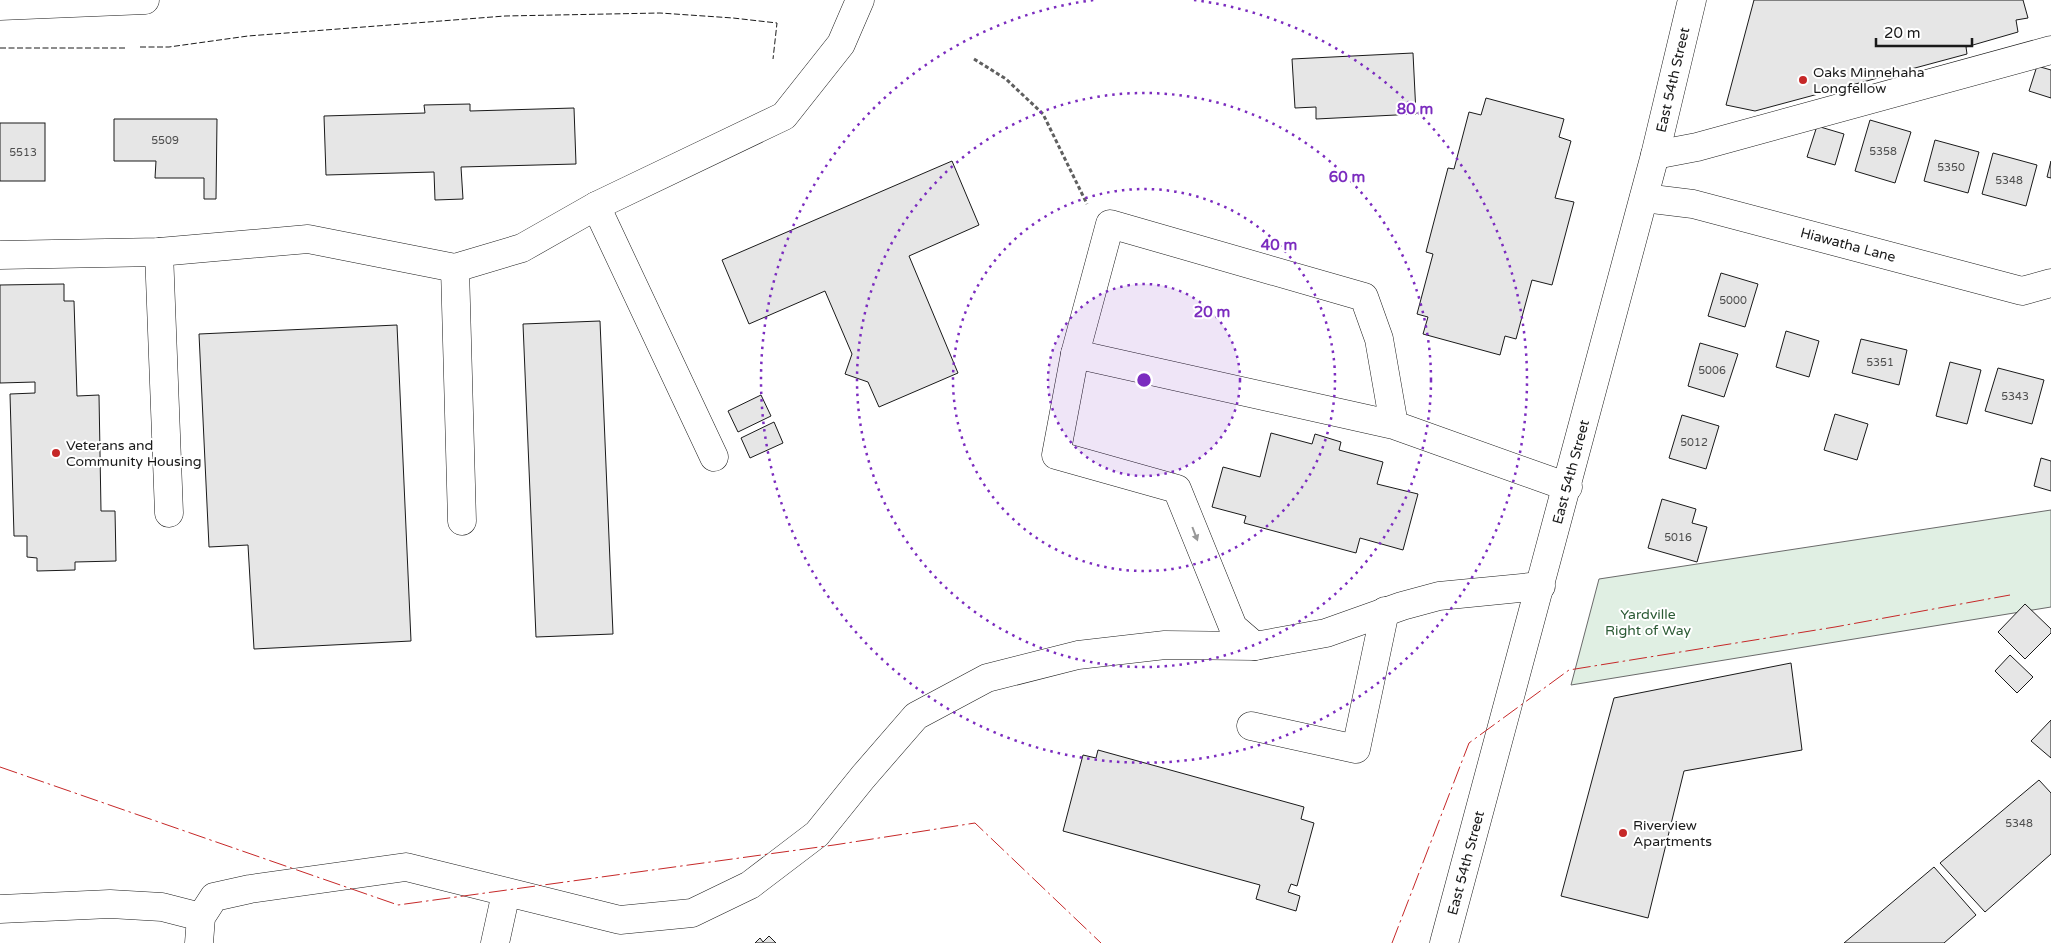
<svg xmlns="http://www.w3.org/2000/svg" width="2051" height="943" viewBox="0 0 2051 943" font-family="'Varela Round',sans-serif">
  <style>
    .green { fill: #e0efe3; stroke: #6a6a6a }
    .building { fill: #e6e6e6; stroke: #1a1a1a }
    .lines { fill: none; stroke-linecap: round; stroke-linejoin: round }
    .minor-casing { stroke: #1a1a1a; stroke-width: 29 }
    .path { stroke: #5f5f5f; stroke-width: 3; stroke-dasharray: 4 2.5; stroke-linecap: butt }
    .minor { stroke: #fff; stroke-width: 28 }
    .fence { stroke: #1a1a1a; stroke-width: 1; stroke-dasharray: 6 2.5; stroke-linecap: butt }
    .power { stroke: #c62828; stroke-width: 1; stroke-dasharray: 18 4 2.5 4; stroke-linecap: butt }
    .oneway { fill: #989898 }
    .ring { fill: none; stroke: #7b2cbf; stroke-width: 2.5; stroke-dasharray: 2.5 5 }
    .poi-dot { fill: #c62828; stroke: #fff; stroke-width: 2 }
    .labels { text-anchor: middle; dominant-baseline: central; stroke-width: 4; stroke-linejoin: round; paint-order: stroke }
    .number-label { font-size: 11px; fill: #4d4d4d }
    .poi-label { font-size: 14px; fill: #1a1a1a; stroke: #fff; text-anchor: start }
    .street-label { font-size: 14px; fill: #1a1a1a; stroke: #fff }
    .park-label { font-size: 14px; fill: #2b5a34; stroke: #fff }
    .centre { fill: #7b2cbf; stroke: #fff; stroke-width: 2.5 }
    .ring-label { font-size: 15px; text-anchor: middle; font-weight: bold; fill: #7b2cbf; stroke: #fff; stroke-width: 4; stroke-linejoin: round; paint-order: stroke }
  </style>
  <rect width="100%" height="100%" fill="#fff"/>
  <!-- green -->
  <polygon class="green" points="2051,510 2051,607 1571,685 1599,579"/>
  <!-- building -->
  <g class="building">
    <polygon points="1754,0 2023,0 2028,18 2016,20 2018,32 1966,47 1967,54 1755,111 1726,105"/>
    <polygon points="1413,53 1416,114 1316,119 1316,107 1295,108 1292,59"/>
    <polygon points="2037,66 2051,70 2051,98 2029,91"/>
    <polygon points="1486,98 1564,119 1559,137 1571,141 1555,198 1574,202 1552,285 1532,280 1516,339 1505,336 1500,355 1423,334 1428,317 1417,314 1433,254 1426,252 1448,168 1454,169 1469,112 1481,115"/>
    <polygon points="470,104 470,111 574,108 576,164 461,167 463,199 435,200 434,172 326,175 324,116 425,113 424,105"/>
    <polygon points="114,119 217,119 216,199 204,199 204,178 155,178 156,161 114,161"/>
    <polygon points="1870,120 1911,132 1895,183 1855,171"/>
    <rect x="0" y="123" width="45" height="58"/>
    <polygon points="1817,126 1844,134 1835,165 1807,157"/>
    <polygon points="1935,140 1979,152 1968,193 1924,181"/>
    <polygon points="1993,153 2037,165 2026,206 1982,194"/>
    <polygon points="952,161 979,225 909,256 958,373 879,407 868,382 845,374 852,354 825,291 749,324 722,260"/>
    <polygon points="2051,161 2051,178 2047,177"/>
    <polygon points="1721,273 1758,284 1745,327 1708,316"/>
    <polygon points="64,284 64,301 74,301 77,396 99,395 101,511 115,511 116,561 75,562 75,570 37,571 37,558 27,557 27,536 14,536 10,394 35,393 35,382 0,383 0,285"/>
    <polygon points="600,321 613,634 536,637 523,324"/>
    <polygon points="397,325 411,641 254,649 248,545 209,547 199,334"/>
    <polygon points="1786,331 1819,341 1809,377 1776,367"/>
    <polygon points="1861,339 1907,350 1899,385 1852,373"/>
    <polygon points="1700,343 1738,354 1724,397 1688,386"/>
    <polygon points="1950,362 1981,370 1967,424 1936,416"/>
    <polygon points="1998,368 2044,380 2032,424 1985,411"/>
    <polygon points="761,395 771,416 738,432 728,411"/>
    <polygon points="1835,414 1868,424 1857,460 1824,450"/>
    <polygon points="1682,415 1719,426 1706,469 1669,458"/>
    <polygon points="774,422 783,443 750,458 741,438"/>
    <polygon points="1271,433 1312,444 1315,434 1341,442 1339,450 1383,462 1377,484 1418,494 1403,550 1360,538 1356,553 1244,523 1246,516 1212,507 1223,467 1260,477"/>
    <polygon points="2041,458 2051,461 2051,491 2034,486"/>
    <polygon points="1662,499 1696,509 1692,523 1707,527 1697,562 1648,548"/>
    <polygon points="2025,604 2051,629 2051,633 2025,659 1998,632"/>
    <polygon points="2010,655 2033,677 2017,693 1995,671"/>
    <polygon points="1791,663 1802,750 1684,771 1648,918 1561,896 1614,698"/>
    <polygon points="2051,720 2051,758 2031,741"/>
    <polygon points="1098,750 1304,807 1301,819 1314,823 1297,886 1291,884 1288,892 1300,896 1296,911 1256,899 1260,885 1063,831 1083,755 1096,758"/>
    <polygon points="2039,780 2051,793 2051,854 1985,912 1940,863"/>
    <polygon points="1934,867 1976,915 1944,943 1844,943"/>
    <polygon points="769,936 776,943 755,943 760,938 763,942"/>
  </g>
  <g class="lines">
    <!-- minor casing -->
    <g class="minor-casing">
      <g id="minor">
        <polyline points="0,6 145,0"/>
        <polyline points="1655,155 1697,147 2051,50"/>
        <polyline points="1644,198 1693,204 2022,291 2051,283"/>
        <polyline points="596,206 714,457"/>
        <polyline points="159,252 169,513"/>
        <polyline points="0,255 159,252 308,239 455,268 522,248 596,206 784,116 841,44 860,0"/>
        <polyline points="455,268 462,521"/>
        <polyline points="1075,354 1056,455 1177,489 1233,627 1255,646 1326,633 1402,606 1439,596 1541,586"/>
        <polyline points="1394,425 1379,339 1364,297 1110,224 1075,354 1394,425 1568,487"/>
        <polyline points="1251,726 1356,749 1385,611"/>
        <polyline points="0,909 110,904 162,907 201,917"/>
        <polyline points="199,943 201,917 214,897 250,889 406,867 620,920 692,913 750,885 817,834 863,777 916,716 987,678 1078,655 1165,645 1255,646"/>
        <polyline points="495,943 506,893"/>
        <polyline points="1444,943 1655,155 1692,0"/>
      </g>
    </g>
    <!-- path -->
    <polyline class="path" points="974,59 1006,79 1043,114 1087,204"/>
    <!-- minor -->
    <use href="#minor" class="minor"/>
    <!-- fence -->
    <g class="fence">
      <polyline points="140,47 169,47 248,36 505,16 660,13 733,18 777,23 773,59"/>
      <polyline points="0,48 125,48"/>
    </g>
    <!-- power -->
    <g class="power">
      <polyline points="0,767 398,905 834,845 975,823 1101,943"/>
      <polyline points="1392,943 1469,743 1569,670 1835,627 2010,595"/>
    </g>
  </g>
  <!-- one-way arrows -->
  <defs><path id="oneway-solid" d="M-6-.8H1V-3.2L6.5 0L1 3.2V.8H-6Z" transform="scale(1.25)"/></defs>
  <use class="oneway" href="#oneway-solid" transform="translate(1195 534) rotate(69)"/>
  <!-- distance rings -->
  <circle cx="1144" cy="380" r="96" fill="#7b2cbf" fill-opacity=".12"/>
  <g class="ring">
    <circle cx="1144" cy="380" r="96"/>
    <circle cx="1144" cy="380" r="191"/>
    <circle cx="1144" cy="380" r="287"/>
    <path d="M1194 0A383 383 0 1 1 1094 0"/>
  </g>
  <!-- markers -->
  <g class="poi-dot">
    <circle cx="1803" cy="80" r="5"/>
    <circle cx="56" cy="453" r="5"/>
    <circle cx="1623" cy="833" r="5"/>
  </g>
  <g class="labels">
    <!-- number labels -->
    <g class="number-label">
      <text x="165" y="140">5509</text>
      <text x="1883" y="151">5358</text>
      <text x="23" y="152">5513</text>
      <text x="1951" y="167">5350</text>
      <text x="2009" y="180">5348</text>
      <text x="1733" y="300">5000</text>
      <text x="1880" y="362">5351</text>
      <text x="1712" y="370">5006</text>
      <text x="2015" y="396">5343</text>
      <text x="1694" y="442">5012</text>
      <text x="1678" y="537">5016</text>
      <text x="2019" y="823">5348</text>
    </g>
    <!-- poi labels -->
    <g class="poi-label">
      <text x="1813" y="72">Oaks Minnehaha<tspan x="1813" dy="16">Longfellow</tspan></text>
      <text x="66" y="445">Veterans and<tspan x="66" dy="16">Community Housing</tspan></text>
      <text x="1633" y="825">Riverview<tspan x="1633" dy="16">Apartments</tspan></text>
    </g>
    <!-- street labels -->
    <g class="street-label">
      <text transform="translate(1673 80) rotate(-77)">East 54th Street</text>
      <text transform="translate(1848 245) rotate(15)">Hiawatha Lane</text>
      <text transform="translate(1571 472) rotate(-75)">East 54th Street</text>
      <text transform="translate(1466 863) rotate(-75)">East 54th Street</text>
    </g>
    <!-- park labels -->
    <g class="park-label">
      <text x="1648" y="614">Yardville<tspan x="1648" dy="16">Right of Way</tspan></text>
    </g>
  </g>
  <circle cx="1144" cy="380" r="8" class="centre"/>
  <g class="ring-label">
    <text x="1415" y="114">80 m</text>
    <text x="1347" y="182">60 m</text>
    <text x="1279" y="250">40 m</text>
    <text x="1212" y="317">20 m</text>
  </g>
  <!-- scale -->
  <path d="M1876 38v8h96v-8" fill="none" stroke="#1a1a1a" stroke-width="2.5"/>
  <text x="1884" y="38" font-size="15" fill="#1a1a1a" stroke="#ffffff" stroke-width="4" paint-order="stroke">20 m</text>
</svg>
